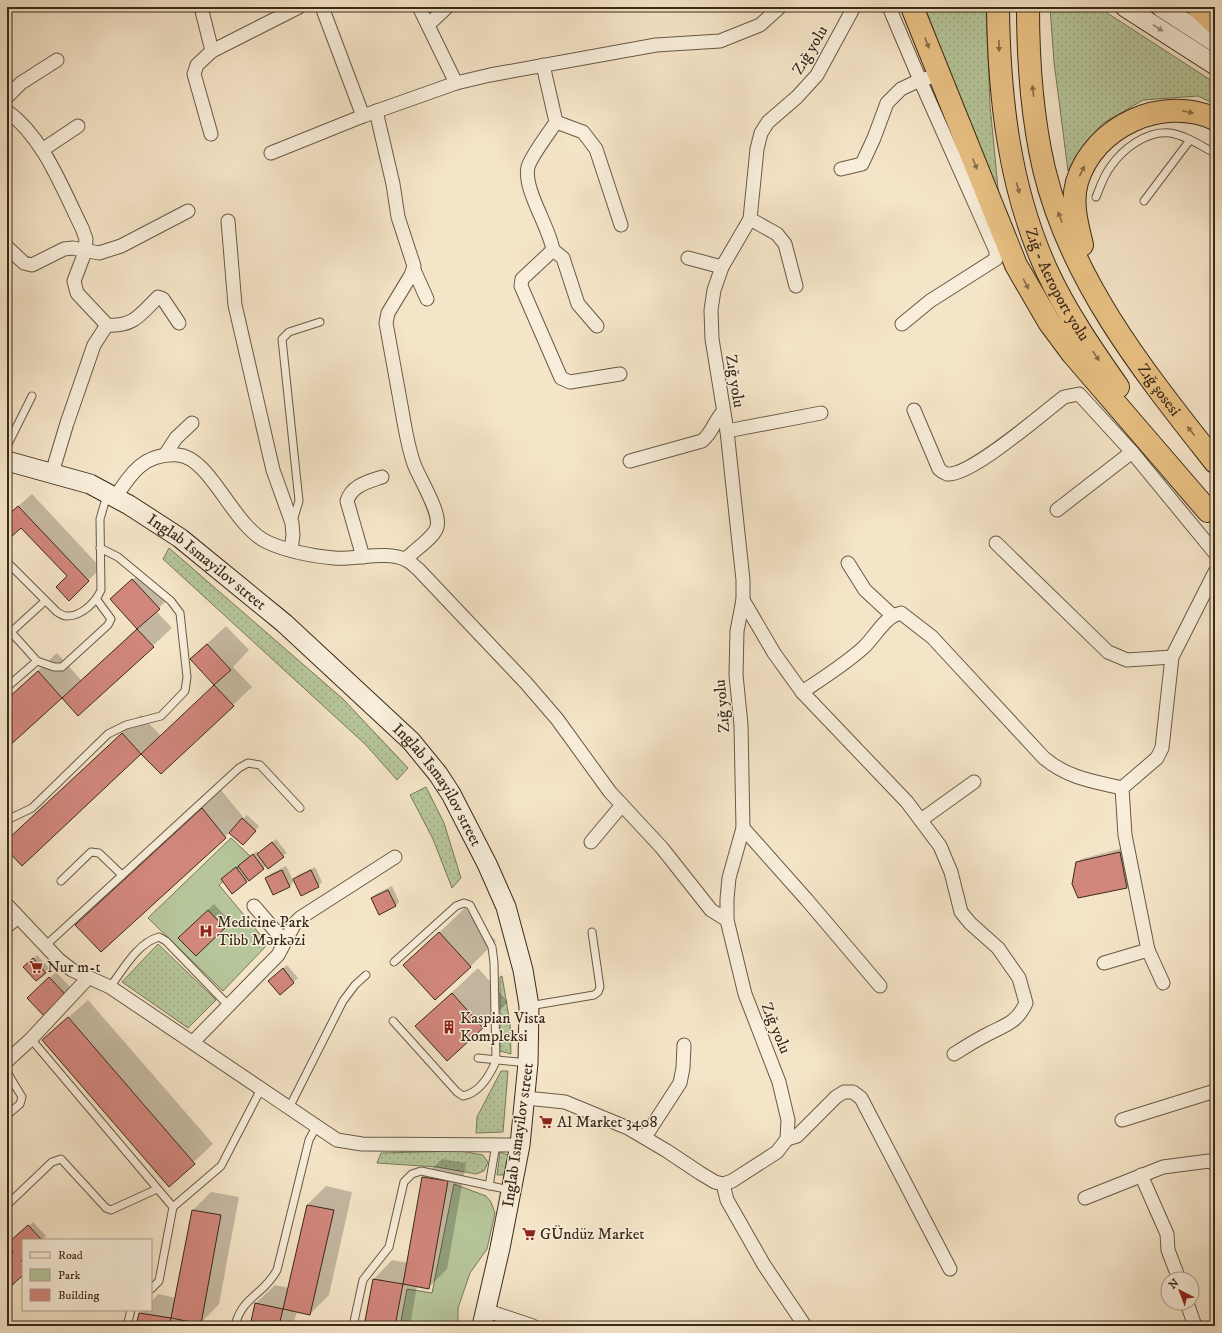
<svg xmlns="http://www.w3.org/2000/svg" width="1222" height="1333" viewBox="0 0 1222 1333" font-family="'IM FELL DW Pica',serif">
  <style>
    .grass { fill: url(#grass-dots); stroke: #78785a }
    .park { fill: #b6c69a; stroke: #78785a }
    .shadow { fill: #0003 }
    .building { fill: #d2877d; stroke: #3a2a19 }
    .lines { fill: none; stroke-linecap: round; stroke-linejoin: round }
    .lane-casing { stroke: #695945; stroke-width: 9 }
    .street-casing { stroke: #695945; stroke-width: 15 }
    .secondary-casing { stroke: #3a2a19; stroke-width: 21 }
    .highway-casing { stroke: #3a2a19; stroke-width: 24 }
    .lane { stroke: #f8eedb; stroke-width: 7 }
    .street { stroke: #f8eedb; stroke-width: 13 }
    .secondary { stroke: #f8eedb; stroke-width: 19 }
    .highway { stroke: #eac284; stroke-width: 22 }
    .oneway { fill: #998c7a }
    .oneway2 { fill: #896e49 }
    .labels { text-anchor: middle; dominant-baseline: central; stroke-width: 3; stroke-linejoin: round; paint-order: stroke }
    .street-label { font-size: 16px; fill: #3a2a19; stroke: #f8eedb }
    .poi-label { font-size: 16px; fill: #3a2a19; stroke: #f8eedb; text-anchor: start }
  </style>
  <defs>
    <pattern id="grass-dots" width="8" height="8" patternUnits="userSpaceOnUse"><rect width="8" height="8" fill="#b6c69a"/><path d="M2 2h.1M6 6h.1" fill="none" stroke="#9daa84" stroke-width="1.8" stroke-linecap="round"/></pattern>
  </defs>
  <rect width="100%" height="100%" fill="#f5e5c8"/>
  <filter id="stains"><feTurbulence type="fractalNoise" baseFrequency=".005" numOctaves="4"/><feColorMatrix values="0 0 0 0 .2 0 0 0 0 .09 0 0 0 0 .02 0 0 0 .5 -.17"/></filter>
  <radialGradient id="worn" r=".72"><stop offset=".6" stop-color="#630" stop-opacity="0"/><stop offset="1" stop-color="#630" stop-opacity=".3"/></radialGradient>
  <!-- grass -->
  <g class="grass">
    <polygon points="925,7 986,7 990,105 1000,209"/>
    <polygon points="1050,7 1098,7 1215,83 1215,104 1198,96 1143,100 1102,124 1079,152 1068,171 1054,62"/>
    <polygon points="169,548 343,699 408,768 397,780 366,745 163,559"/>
    <polygon points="426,787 444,823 461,878 452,888 433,839 410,795"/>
    <polygon points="158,944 216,1000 188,1028 122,982"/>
    <polygon points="502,976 510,1023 511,1054 500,1051 500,977"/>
    <polygon points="501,1071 508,1071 503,1132 476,1133 477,1117"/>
    <polygon points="461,1151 483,1155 488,1162 484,1171 476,1174 437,1167 377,1163 381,1153"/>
    <polygon points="500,1152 508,1155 505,1175 497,1175"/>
  </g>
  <!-- park -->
  <g class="park">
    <polygon points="231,838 250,856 219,885 268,944 223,991 148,918"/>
    <polygon points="454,1184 486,1196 491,1202 495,1213 487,1249 470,1273 458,1308 458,1326 400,1326 407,1289 432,1293"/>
  </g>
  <!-- shadow -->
  <g class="shadow">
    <polygon points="32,494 101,568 69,599 68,576 21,526 7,534 7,516"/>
    <polygon points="139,574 165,602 156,611 172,628 78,715 62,696 7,746 7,699 57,653 81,680 138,628 112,599"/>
    <polygon points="226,626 249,650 233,667 252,687 161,773 141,752 22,864 7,849 7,841 141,715 161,736 215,685 191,659"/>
    <polygon points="221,790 244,818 247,815 259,826 243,844 230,832 102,951 76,925"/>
    <polygon points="276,839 287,853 267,865 232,893 226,875 257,851 259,853"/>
    <polygon points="1123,848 1130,883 1126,887 1077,863 1081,859"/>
    <polygon points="286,866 293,880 298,875 315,867 322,882 318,886 295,880 290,886 273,894 266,878 270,874"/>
    <polygon points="392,886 399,902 395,906 372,898 376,894"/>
    <polygon points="214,904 231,922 196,955 179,938"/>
    <polygon points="465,908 496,941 470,967 404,966"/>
    <polygon points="37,955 49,968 36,980 24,967"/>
    <polygon points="287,965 298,978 280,994 273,977"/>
    <polygon points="478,968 508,1002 483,1028 416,1026"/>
    <polygon points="56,972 71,988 44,1014 28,998"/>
    <polygon points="88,1000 213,1144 169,1185 43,1040"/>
    <polygon points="442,1159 466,1163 447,1269 428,1288 417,1286 410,1326 365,1326 374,1279 392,1260 408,1263 423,1177"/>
    <polygon points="326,1186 352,1192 329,1295 310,1314 297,1311 293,1326 251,1326 256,1303 275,1285 289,1288 307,1205"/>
    <polygon points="211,1192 239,1197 219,1304 201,1323 186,1320 185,1326 137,1326 140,1313 143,1310 151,1310 151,1302 158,1294 176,1298 192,1211"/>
    <polygon points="33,1222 46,1236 42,1240 23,1240 23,1274 7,1289 7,1259 14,1252 7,1245"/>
  </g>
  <!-- building -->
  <g class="building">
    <polygon points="18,506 89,581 69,601 56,587 67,576 21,528 10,538 7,535 7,516"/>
    <polygon points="132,579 160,609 137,629 110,599"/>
    <polygon points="137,629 154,647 78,716 62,698"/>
    <polygon points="207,644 231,670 214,685 190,659"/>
    <polygon points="38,671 62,698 7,748 7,699"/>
    <polygon points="214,685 234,706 161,774 141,754"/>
    <polygon points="122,733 141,754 22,866 7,850 7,840"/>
    <polygon points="202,808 226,838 101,952 75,925"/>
    <polygon points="242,818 256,831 243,845 229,833"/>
    <polygon points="272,842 284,857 268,869 257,854"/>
    <polygon points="1120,852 1127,888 1078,898 1072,884 1076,862"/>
    <polygon points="253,854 264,869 249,881 238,866"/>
    <polygon points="236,867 247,882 232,894 221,879"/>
    <polygon points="282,870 290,887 273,895 265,878"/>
    <polygon points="311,870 319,887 301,896 293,879"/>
    <polygon points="388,890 396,906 379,915 371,898"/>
    <polygon points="208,910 225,928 196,956 178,938"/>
    <polygon points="439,932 471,967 435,1000 403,965"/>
    <polygon points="33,958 46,973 36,981 23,967"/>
    <polygon points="283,968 294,983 280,995 268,981"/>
    <polygon points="49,977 66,995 44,1016 27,998"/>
    <polygon points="452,993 483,1028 447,1061 415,1026"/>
    <polygon points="68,1017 195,1164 169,1187 42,1040"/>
    <polygon points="422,1177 448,1181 429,1289 403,1284"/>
    <polygon points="307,1205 334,1210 310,1315 283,1309"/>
    <polygon points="192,1210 221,1215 201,1324 171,1318"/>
    <polygon points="28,1225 42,1240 23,1240 23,1259 21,1261 23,1263 23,1275 7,1290 7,1258 13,1252 7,1244"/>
    <polygon points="373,1279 403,1284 395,1326 364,1326"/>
    <polygon points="255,1303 283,1309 279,1326 250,1326"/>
    <polygon points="139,1313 171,1318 170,1326 136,1326"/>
  </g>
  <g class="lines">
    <!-- lane casing -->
    <g class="lane-casing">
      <g id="lane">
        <path d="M1096,197C1100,187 1104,175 1111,166C1123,149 1147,130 1170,133C1185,135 1201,146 1215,153"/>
        <polyline points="1144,201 1190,140"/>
        <polyline points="7,446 32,396"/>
        <polyline points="293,521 299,501 282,339 289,332 320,322"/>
        <path d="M7,562L57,612C59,613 63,616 66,616C81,617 96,602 101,590L100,519L107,495"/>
        <polyline points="7,628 11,632 45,601"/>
        <polyline points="11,632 37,661"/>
        <polyline points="7,687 37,661 54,667 62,667 108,625 111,619 97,600"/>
        <polyline points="7,820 32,808 108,734 126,725 161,716 185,691 187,677 180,613 171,601 118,557 100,548"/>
        <polyline points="61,881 91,852 99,853 122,875"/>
        <polyline points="7,930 20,919"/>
        <polyline points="45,946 239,768 248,763 260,765 300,808"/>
        <path d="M110,987C123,970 137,943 159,937L166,941L228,1005"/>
        <polyline points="529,1006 594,995 598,992 600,987 592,932"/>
        <path d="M393,1021L457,1092L463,1096C479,1093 490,1075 496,1061L494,963L492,947L470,905L464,903L456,906L394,962"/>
        <polyline points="31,1039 173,1207"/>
        <polyline points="478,1058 528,1063"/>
        <polyline points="7,1072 22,1097 20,1104 7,1115"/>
        <polyline points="289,1108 343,1001 355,985 366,975"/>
        <polyline points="489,1186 496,1144"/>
        <polyline points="7,1205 52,1162 61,1159 106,1208 111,1210 157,1189"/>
        <polyline points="151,1289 159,1281 173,1207 221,1166 261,1089"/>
        <polyline points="127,1326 131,1310"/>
        <path d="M235,1326C242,1296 263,1296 277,1270L309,1140L316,1127"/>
        <polyline points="353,1326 363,1280 389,1247 404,1182 412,1174 421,1171 510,1190"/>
      </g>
    </g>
    <!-- street casing -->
    <g class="street-casing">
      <g id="street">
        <polyline points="201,7 212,51"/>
        <polyline points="322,7 363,116"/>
        <polyline points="419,7 456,83"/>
        <polyline points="889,7 920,80 996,251 996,259 930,301 902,324"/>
        <polyline points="428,25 447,7"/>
        <path d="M543,65L556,122C549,133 531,156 528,167C523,189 549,226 553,250L522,279L521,286L561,378L570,382L620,374"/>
        <polyline points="7,97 21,83 57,60"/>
        <path d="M7,111C44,138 62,188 82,228L86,239L85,252L74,281L77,293L107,325"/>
        <path d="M376,111L393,184L398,217L414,266L411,275L388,313L386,323C391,352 397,382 402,411C405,429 408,447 414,464C420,480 441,512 437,527C434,538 414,550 406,559"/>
        <polyline points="556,122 583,132 596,149 621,225"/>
        <polyline points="211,134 194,74 197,65 212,51 299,7"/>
        <polyline points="42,150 78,126"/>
        <polyline points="271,153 363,116 456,83 490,75 656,45 720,41 760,25 780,7"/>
        <polyline points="841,169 862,164 874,138 887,103 901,89 920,80 928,78"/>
        <polyline points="750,219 777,234 785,244 796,286"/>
        <polyline points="228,221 235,305 273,470 292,523 293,535 291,550"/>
        <polyline points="7,247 24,263 32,265 64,249 73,248 99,253 121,246 188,211"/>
        <polyline points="553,250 563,258 578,304 597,326"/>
        <polyline points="688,258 722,267"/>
        <polyline points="414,270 427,299"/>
        <path d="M914,410L939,469C941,471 944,473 947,474C970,477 1043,413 1064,397L1079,394L1132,452L1215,553"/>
        <polyline points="727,431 821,413"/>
        <polyline points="165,455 176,438 192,423"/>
        <path d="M630,461L702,441C713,432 714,421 723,412"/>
        <path d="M52,473L67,423L94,345L107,325C133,327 140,315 158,297L163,299L179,323"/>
        <path d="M115,498C131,473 144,453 178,455C210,457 233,526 267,542C287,551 312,556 334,558C354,560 388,550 406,560C411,562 414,566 418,569L526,683L557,719L610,792L662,848L711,910L727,920"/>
        <polyline points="1057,510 1132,452"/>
        <polyline points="996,543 1108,652 1127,660 1172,657"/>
        <path d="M363,557L347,501C352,485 368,482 382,477"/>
        <polyline points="848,563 865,590 892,615"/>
        <path d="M743,600L774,653L802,692L907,802L940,846L951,872L961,912L970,923L998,948L1019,978L1026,1003C1017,1023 1005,1025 988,1034C976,1040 965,1047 954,1054"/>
        <path d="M802,692C823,678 844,665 863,648C876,636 884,617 901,613L932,637L1044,758C1068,778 1092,781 1122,788"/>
        <polyline points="921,820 974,782"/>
        <polyline points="743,828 807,900 880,986"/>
        <polyline points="591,842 622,805"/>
        <polyline points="7,905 58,959 72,970 110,987 337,1140 362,1144 520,1145"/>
        <polyline points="254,906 278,934 286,941"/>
        <polyline points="1148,950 1163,983"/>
        <polyline points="1104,963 1148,950 1125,835 1122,788 1157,758 1162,748 1172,657 1215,572"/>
        <polyline points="193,1042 278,955 295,923 300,918 395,857"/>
        <polyline points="7,1061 31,1039 88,978"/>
        <polyline points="526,1098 565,1102 628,1128 667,1151 700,1173 715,1182 723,1184 732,1181 777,1152 787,1139 788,1120 779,1082 745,994 727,920 727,899 729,878 743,828 741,725 736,675 737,631 743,600 743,580 727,431 712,339 711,310 714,290 722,267 750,219 757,149 761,133 768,122 797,97 817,75 854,7"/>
        <polyline points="1122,1120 1215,1091"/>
        <polyline points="645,1137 680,1083 683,1068 684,1045"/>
        <polyline points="787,1139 797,1136 836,1097 844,1092 853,1092 861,1098 950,1269"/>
        <polyline points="1141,1175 1167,1234 1168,1250 1179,1279"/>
        <polyline points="723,1184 727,1200 764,1265 805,1326"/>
        <polyline points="1085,1198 1163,1167 1209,1161 1215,1164"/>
        <polyline points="1187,1303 1195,1326"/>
        <polyline points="485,1310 533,1326"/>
      </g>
    </g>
    <!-- secondary casing -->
    <g class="secondary-casing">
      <g id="secondary">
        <polyline points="1125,7 1215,65"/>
        <polyline points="1161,7 1215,42"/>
        <path id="s1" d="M7,461L90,484L129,505L180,538L284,623L411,741L438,774L451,794L487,864L506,907L523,970L529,1006L528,1063L520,1145L500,1248L482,1326"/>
      </g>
    </g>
    <!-- highway casing -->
    <g class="highway-casing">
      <g id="highway">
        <polyline points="912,7 1016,265 1049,322 1072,353 1208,511"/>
        <path id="s2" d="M998,7C999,97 1009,188 1047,271C1066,312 1092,350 1118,387"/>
        <path id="s3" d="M1028,7C1028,61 1032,117 1044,169C1071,282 1145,373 1215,462"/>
        <polyline points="1198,7 1215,23"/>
        <path d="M1082,245C1077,224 1071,203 1077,182C1094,126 1162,95 1215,119"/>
      </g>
    </g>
    <!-- lane -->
    <use href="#lane" class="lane"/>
    <!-- street -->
    <use href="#street" class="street"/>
    <!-- secondary -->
    <use href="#secondary" class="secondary"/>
    <!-- highway -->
    <use href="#highway" class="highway"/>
  </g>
  <!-- one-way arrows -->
  <defs><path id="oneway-solid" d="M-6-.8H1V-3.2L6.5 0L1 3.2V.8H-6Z"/></defs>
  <use class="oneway" href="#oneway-solid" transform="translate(1158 28) rotate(33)"/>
  <g class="oneway2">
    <use href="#oneway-solid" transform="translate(927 43) rotate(69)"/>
    <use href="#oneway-solid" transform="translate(999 46) rotate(89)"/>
    <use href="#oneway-solid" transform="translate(1033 91) rotate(-97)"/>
    <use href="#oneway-solid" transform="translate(1188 112) rotate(12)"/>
    <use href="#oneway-solid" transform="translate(975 164) rotate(68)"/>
    <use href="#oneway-solid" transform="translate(1082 171) rotate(-64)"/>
    <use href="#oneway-solid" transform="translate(1018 188) rotate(75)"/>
    <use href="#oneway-solid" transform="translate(1060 217) rotate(-111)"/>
    <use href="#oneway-solid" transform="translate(1026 284) rotate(62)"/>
    <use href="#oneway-solid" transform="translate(1096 356) rotate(56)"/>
    <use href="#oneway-solid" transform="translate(1191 431) rotate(-128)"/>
  </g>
  <!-- icons -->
  <defs>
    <g id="hospital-bare" transform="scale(1.08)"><path d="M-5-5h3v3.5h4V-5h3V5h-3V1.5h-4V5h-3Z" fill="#8f2418" stroke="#f8eedb" stroke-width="2.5" paint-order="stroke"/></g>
    <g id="supermarket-bare" transform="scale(1.08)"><path d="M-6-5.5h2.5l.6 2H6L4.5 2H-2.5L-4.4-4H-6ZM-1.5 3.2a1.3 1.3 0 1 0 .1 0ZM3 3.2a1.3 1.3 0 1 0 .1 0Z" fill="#8f2418" stroke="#f8eedb" stroke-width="2.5" paint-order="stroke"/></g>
    <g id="building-bare" transform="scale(1.08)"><path d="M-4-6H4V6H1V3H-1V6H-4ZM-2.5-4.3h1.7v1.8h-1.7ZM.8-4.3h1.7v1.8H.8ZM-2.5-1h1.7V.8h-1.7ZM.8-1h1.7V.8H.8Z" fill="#8f2418" stroke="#f8eedb" stroke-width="2.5" paint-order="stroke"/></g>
  </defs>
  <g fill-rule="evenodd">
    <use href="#hospital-bare" x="206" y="931"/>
    <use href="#supermarket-bare" x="36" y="967"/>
    <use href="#building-bare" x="449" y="1027"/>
    <use href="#supermarket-bare" x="546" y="1122"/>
    <use href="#supermarket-bare" x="529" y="1234"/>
  </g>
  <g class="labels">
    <!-- street labels -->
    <g class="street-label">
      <text transform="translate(810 50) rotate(-59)">Zığ yolu</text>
      <text stroke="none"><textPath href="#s2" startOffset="287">Zığ - Aeroport yolu</textPath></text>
      <text transform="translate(735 381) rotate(81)">Zığ yolu</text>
      <text stroke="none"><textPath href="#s3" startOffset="414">Zığ şosesi</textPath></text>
      <text stroke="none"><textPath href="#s1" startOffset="227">Inglab Ismayilov street</textPath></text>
      <text transform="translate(722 706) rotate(-95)">Zığ yolu</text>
      <text stroke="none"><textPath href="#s1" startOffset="550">Inglab Ismayilov street</textPath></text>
      <text transform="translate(776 1028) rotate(68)">Zığ yolu</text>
      <text transform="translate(518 1135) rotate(-82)">Inglab Ismayilov street</text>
    </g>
    <!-- poi labels -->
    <g class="poi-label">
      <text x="217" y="922">Medicine Park<tspan x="217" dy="18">Tibb Mərkəzi</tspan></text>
      <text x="47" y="967">Nur m-t</text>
      <text x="460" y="1018">Kaspian Vista<tspan x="460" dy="18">Kompleksi</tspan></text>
      <text x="557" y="1122">Al Market 3408</text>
      <text x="540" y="1234">GÜndüz Market</text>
    </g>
  </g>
  <!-- margin -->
  <rect width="1222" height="1333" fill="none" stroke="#f5e5c8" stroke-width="24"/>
  <rect x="8" y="8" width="1206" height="1317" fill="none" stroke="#3a2a19" stroke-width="2"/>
  <rect x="12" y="12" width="1198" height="1309" fill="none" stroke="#3a2a19"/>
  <!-- legend -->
  <rect x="22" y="1239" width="130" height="72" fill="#f8eedb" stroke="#aca08d"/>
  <rect x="30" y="1252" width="20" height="6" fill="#f8eedb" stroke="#aca08d"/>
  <text x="58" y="1259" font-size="12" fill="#3a2a19">Road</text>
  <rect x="30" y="1269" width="20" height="12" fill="#b6c69a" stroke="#aca08d"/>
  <text x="58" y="1279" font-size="12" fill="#3a2a19">Park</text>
  <rect x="30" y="1289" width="20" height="12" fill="#d2877d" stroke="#aca08d"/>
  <text x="58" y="1299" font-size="12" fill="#3a2a19">Building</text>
  <!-- north arrow -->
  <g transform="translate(1180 1291) rotate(318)"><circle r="19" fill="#f8eedb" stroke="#aca08d"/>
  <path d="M0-3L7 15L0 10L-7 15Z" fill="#8f2418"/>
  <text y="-6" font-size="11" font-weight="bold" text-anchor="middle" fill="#3a2a19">N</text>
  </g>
  <rect width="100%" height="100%" filter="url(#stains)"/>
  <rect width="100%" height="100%" fill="url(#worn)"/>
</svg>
